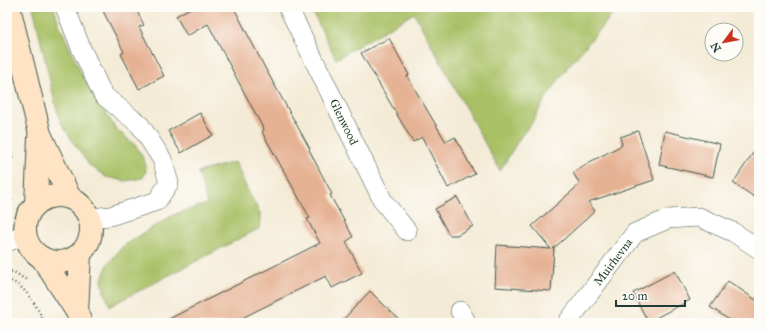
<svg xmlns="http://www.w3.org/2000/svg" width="766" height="330" viewBox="0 0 766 330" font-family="'IM FELL Great Primer',serif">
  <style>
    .green { fill: #a9c065; stroke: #647e4c }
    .building { fill: #e6b294 }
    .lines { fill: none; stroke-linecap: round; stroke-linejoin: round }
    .street-casing { stroke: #3f574c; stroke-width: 20 }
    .secondary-casing { stroke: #3f574c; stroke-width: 24 }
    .path { stroke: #3f574c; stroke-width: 2.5; stroke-dasharray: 1 3; stroke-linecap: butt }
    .street { stroke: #fff; stroke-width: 19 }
    .secondary { stroke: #fee4c5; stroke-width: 22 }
    .labels { text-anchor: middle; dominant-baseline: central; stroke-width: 3.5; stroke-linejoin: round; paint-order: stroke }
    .street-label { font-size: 12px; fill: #1f3d34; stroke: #fdfcf7 }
  </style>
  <rect width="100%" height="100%" fill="#fdfcf7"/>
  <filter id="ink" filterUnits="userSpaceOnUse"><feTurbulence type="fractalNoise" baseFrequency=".025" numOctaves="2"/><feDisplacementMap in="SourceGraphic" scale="8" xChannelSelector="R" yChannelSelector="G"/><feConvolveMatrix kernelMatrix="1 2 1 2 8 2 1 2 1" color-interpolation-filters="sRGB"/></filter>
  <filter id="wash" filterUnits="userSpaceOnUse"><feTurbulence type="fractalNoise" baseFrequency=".012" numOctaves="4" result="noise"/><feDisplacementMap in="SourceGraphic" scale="16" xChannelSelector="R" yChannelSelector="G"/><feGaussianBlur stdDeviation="0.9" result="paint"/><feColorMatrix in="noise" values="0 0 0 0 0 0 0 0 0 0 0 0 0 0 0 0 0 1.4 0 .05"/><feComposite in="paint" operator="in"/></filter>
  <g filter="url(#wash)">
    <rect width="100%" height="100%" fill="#f4ebd6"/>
    <!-- green -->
    <g class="green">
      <polygon points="33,7 54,7 59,24 84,80 116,129 137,147 145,162 146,171 143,178 125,181 106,177 89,165 74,143 61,123 55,103"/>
      <polygon points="310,7 619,7 567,68 546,98 531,124 521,136 500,171 414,13 336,59"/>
      <polygon points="235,162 248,191 260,213 260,228 110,306 104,292 102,279 108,264 122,247 148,230 175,214 207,204 198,172"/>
    </g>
    <g id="blocks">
      <!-- building -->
      <g class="building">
        <polygon points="101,7 135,7 144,25 139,27 164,76 139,89 121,54 124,52"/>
        <polygon points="192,7 240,7 235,10 264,66 310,149 309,150 332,194 330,195 353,237 346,242 362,273 332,288 326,276 232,323 161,323 320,243 307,219 310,218 262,132 264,130 208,24 187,36 176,16"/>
        <polygon points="389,38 409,75 407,76 446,142 455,137 475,174 448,188 422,137 413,142 361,53"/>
        <polygon points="200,113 213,135 181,153 168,131"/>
        <polygon points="638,131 654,180 588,202 595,211 553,249 554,249 551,291 495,287 497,245 551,249 532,226 580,184 573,173 586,165 586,164 622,145 620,137"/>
        <polygon points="665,131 720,144 713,177 659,165"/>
        <polygon points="759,144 759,200 733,183"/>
        <polygon points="457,197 473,226 457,235 449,235 435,209"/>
        <polygon points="675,271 690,300 648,322 633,293"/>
        <polygon points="728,281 759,302 759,323 734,323 710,307"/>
        <polygon points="370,291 384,305 403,323 340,323"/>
      </g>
    </g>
  </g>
  <g filter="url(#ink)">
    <use href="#blocks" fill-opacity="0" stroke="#3f574c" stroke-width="1"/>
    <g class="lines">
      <!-- street casing -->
      <g class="street-casing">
        <g id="street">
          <polyline points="65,7 81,48 103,95 140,125 162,159 169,183 157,201 110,216 90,218"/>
          <polyline points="288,7 383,201 407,231"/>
          <polyline points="7,242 25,234"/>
          <polyline points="460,311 467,323"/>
          <polyline points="567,323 635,233 668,219 699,217 733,232 759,249"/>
        </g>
      </g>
      <!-- secondary casing -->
      <g class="secondary-casing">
        <g id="secondary">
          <polyline points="9,7 40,134 70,198"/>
          <circle cx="58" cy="229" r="33"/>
          <polyline points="36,204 39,137"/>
          <polyline points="42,258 77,312 81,323"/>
          <polyline points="77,312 80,254"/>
        </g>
      </g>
      <!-- path -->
      <g class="path">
        <polyline points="7,134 13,161"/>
        <polyline points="7,191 13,182"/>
        <polyline points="7,207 13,199"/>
        <polyline points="7,271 14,272 28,281"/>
        <path d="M7,280C26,284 37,308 45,323"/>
      </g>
      <!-- street -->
      <use href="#street" class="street"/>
      <!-- secondary -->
      <use href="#secondary" class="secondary"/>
    </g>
  </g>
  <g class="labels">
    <!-- street labels -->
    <g class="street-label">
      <text transform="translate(344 122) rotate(64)">Glenwood</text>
      <text transform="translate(613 262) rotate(-53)">Muirhevna</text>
    </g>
  </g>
  <!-- margin -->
  <rect width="766" height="330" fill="none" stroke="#fdfcf7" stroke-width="24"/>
  <!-- north arrow -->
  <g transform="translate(724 42) rotate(238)"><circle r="19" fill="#fdfcf7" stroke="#a4b0a9"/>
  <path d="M0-3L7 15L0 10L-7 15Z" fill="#c8321e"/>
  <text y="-6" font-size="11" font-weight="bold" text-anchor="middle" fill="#1f3d34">N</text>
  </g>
  <!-- scale -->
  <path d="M616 300v6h69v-6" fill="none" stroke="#1f3d34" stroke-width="2"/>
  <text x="622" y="300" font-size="12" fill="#1f3d34" stroke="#fdfcf7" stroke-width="3" paint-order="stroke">20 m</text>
</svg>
